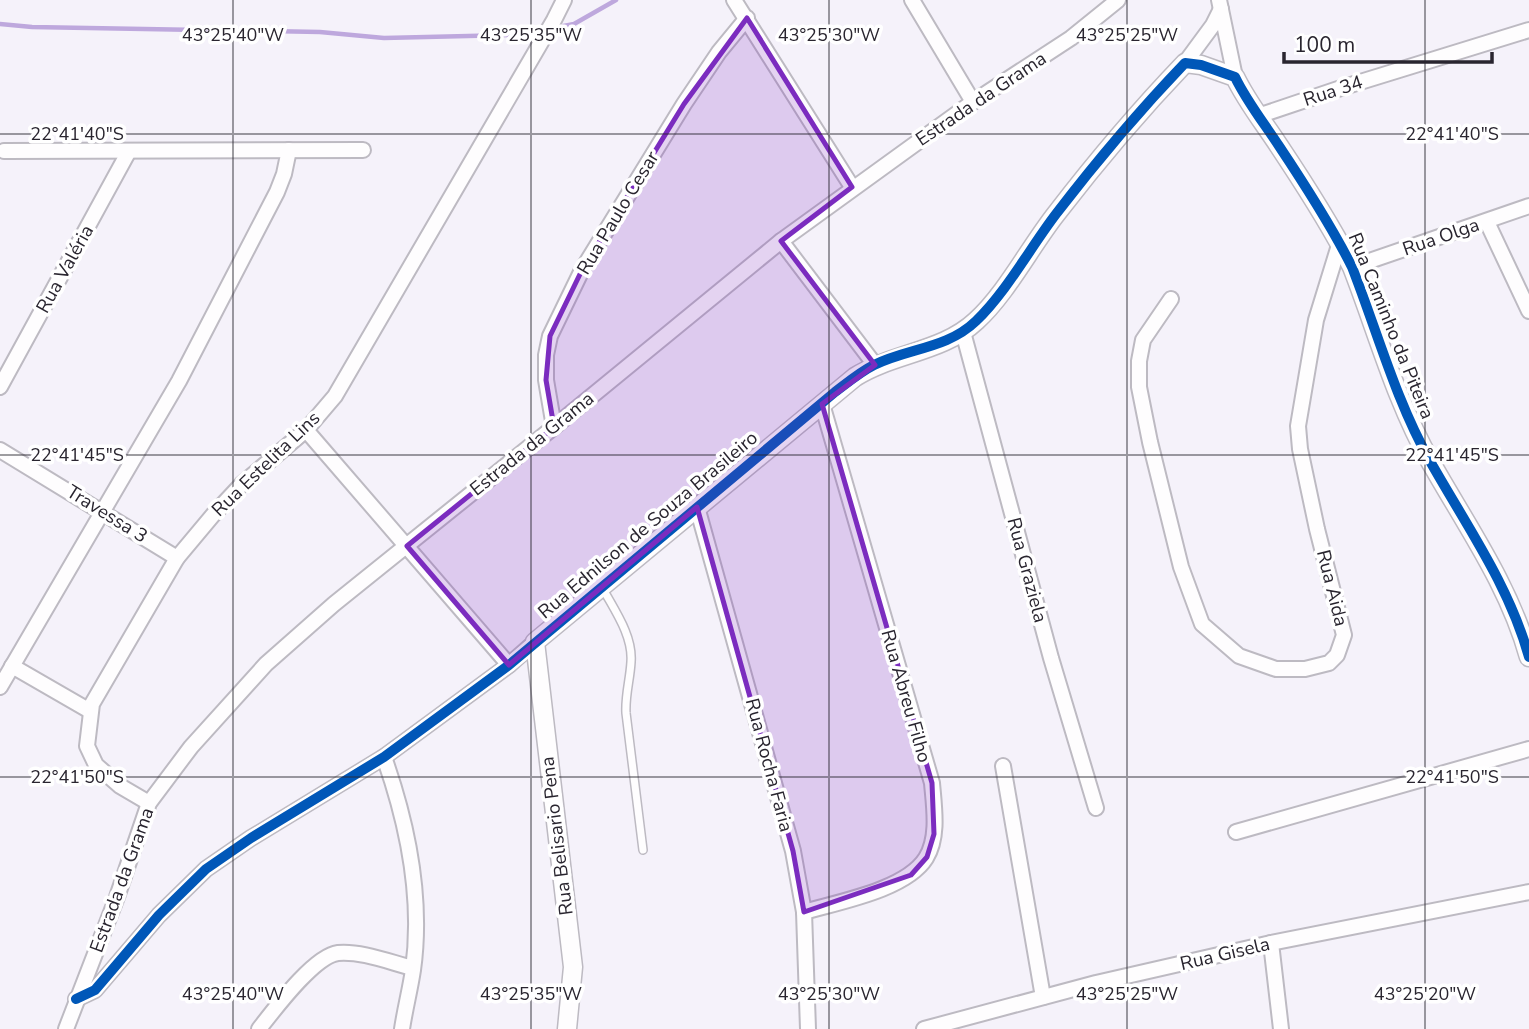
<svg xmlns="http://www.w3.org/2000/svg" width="1529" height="1029" viewBox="0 0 1529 1029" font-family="'Nunito Sans',sans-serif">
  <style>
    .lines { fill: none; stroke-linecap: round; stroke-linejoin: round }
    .stream { stroke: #bea8dd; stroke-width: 4.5 }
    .service-casing { stroke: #bdbac2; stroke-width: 10 }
    .minor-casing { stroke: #bdbac2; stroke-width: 18 }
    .tertiary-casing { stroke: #bdbac2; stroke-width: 21 }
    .service { stroke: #fefdfe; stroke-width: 7 }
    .minor { stroke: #fefdfe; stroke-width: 14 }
    .tertiary { stroke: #fefdfe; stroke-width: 18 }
    .cycleway-casing { stroke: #fff; stroke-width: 15 }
    .cycleway { stroke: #0057b8; stroke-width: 10 }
    .marked { fill: #7b2cbf; fill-opacity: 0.2; stroke: #7b2cbf; stroke-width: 5; stroke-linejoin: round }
    .ticks { fill: none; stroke: #29252f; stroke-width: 2; stroke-opacity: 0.45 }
    .labels { text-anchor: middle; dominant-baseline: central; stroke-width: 7; stroke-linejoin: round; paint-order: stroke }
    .street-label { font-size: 19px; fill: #29252f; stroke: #fff }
    .ticks-label { font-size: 18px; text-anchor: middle; fill: #29252f; stroke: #fff; stroke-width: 7; stroke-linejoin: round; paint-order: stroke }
  </style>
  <rect width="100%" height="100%" fill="#f5f2fa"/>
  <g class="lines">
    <!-- stream -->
    <g class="stream">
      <polyline points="0,24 32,27 320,32 384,38 511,35 544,29"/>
      <polyline points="553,28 574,24 616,0"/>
    </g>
    <!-- service casing -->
    <g class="service-casing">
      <path id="service" d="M603,589C615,611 633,636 631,662C630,680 625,695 626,713L643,850"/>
    </g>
    <!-- minor casing -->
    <g class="minor-casing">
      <g id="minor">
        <polyline points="734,0 852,187"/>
        <polyline points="912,0 973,102"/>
        <polyline points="1219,0 1235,77"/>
        <polyline points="1185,63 1213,25 1221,9"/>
        <polyline points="1258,116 1344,87 1529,30"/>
        <polyline points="4,151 363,150"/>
        <polyline points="1487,222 1529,311"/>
        <polyline points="781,241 875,365"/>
        <polyline points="1352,267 1529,206"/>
        <polyline points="1171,299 1143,340 1139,361 1139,387 1150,442 1181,567 1202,624 1239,656 1276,669 1305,669 1329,663 1337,655 1344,635 1317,529 1300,449 1298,426 1316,320 1340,242"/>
        <polyline points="963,332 1051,658 1096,808"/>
        <polyline points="0,387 129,151"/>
        <polyline points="554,427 546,380 546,355 550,336 582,270 684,104 719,52 747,18"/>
        <polyline points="306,430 509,665"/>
        <polyline points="0,450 177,558"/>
        <polyline points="697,507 793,851 804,912 808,1029"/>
        <polyline points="12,666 90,711"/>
        <polyline points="0,687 179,381 277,192 284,174 289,150"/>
        <path d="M384,757C408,825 423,898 413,970C410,990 405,1009 402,1029"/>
        <polyline points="1003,766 1043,997"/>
        <polyline points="149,803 120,786 96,765 87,746 92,704 177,558 213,515 242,484 306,430 335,396 554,20 564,0"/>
        <polyline points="1236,832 1529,749"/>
        <path d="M804,912C838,902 906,890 926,858C939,837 934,807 932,783L822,404"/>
        <polyline points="1271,943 1281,1029"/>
        <polyline points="76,999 95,990 159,915 206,869 251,838 384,757 509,665 535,642"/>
        <polyline points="66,1029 117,897 149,803 191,747 266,664 334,604 554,427 781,241 973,102 1071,38 1118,0"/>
        <path d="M259,1029C274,1010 314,956 338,953C362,951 389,962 413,968"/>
        <polyline points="924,1029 1096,983 1271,943 1529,892"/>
      </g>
    </g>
    <!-- tertiary casing -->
    <g class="tertiary-casing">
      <path id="tertiary" d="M567,1029L573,967L535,642L855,377C893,353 943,352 976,321C1006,294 1030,247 1056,214C1096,162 1139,111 1185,63L1201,65L1235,77C1247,102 1264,123 1279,146C1305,185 1331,225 1352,267C1377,331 1396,401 1430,461C1466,525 1509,585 1529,657"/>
    </g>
    <!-- service -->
    <use href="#service" class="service"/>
    <!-- minor -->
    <use href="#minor" class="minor"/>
    <!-- tertiary -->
    <use href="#tertiary" class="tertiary"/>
    <!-- cycleway casing -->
    <g class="cycleway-casing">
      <path id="cycleway" d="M76,999L95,990L159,915L206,869L251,838L384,757L509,665L835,392C847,383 860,372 874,365C908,348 947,349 976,321C1007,291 1030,248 1056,214C1096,162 1139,111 1185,63L1201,65L1235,77C1247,102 1264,123 1279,146C1305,185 1331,225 1352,267C1377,331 1396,401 1430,461C1466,525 1509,585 1529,657"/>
    </g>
    <!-- cycleway -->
    <use href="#cycleway" class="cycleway"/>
  </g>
  <!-- marked area -->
  <path class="marked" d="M747,18L852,187L781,241L875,365L822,404L932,783L934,834L927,857L911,875L804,912L793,851L697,507L509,665L407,546L554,427L546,380L550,336L582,270L684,104Z"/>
  <!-- ticks -->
  <path class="ticks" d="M233,0V1029M531,0V1029M829,0V1029M1127,0V1029M1425,0V1029M0,134H1529M0,455H1529M0,777H1529"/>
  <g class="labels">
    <!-- street labels -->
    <g class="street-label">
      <text transform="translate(1333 91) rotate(-18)">Rua 34</text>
      <text transform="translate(981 99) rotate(-34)">Estrada da Grama</text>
      <text transform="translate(618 213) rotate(-59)">Rua Paulo Cesar</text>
      <text transform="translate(1441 237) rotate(-19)">Rua Olga</text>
      <text transform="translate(65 269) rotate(-61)">Rua Valéria</text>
      <text transform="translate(1391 326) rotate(68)">Rua Caminho da Piteira</text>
      <text transform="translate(532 444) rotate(-39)">Estrada da Grama</text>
      <text transform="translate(266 464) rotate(-44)">Rua Estelita Lins</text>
      <text transform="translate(107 514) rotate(32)">Travessa 3</text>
      <text transform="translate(648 525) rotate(-40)">Rua Ednilson de Souza Brasileiro</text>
      <text transform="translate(1027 570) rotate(75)">Rua Graziela</text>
      <text transform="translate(1332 588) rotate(76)">Rua Aida</text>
      <text transform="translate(906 696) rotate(74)">Rua Abreu Filho</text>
      <text transform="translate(769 765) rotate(75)">Rua Rocha Faria</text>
      <text transform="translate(557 836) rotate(-97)">Rua Belisario Pena</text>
      <text transform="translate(122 880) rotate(-70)">Estrada da Grama</text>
      <text transform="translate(1225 954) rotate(-13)">Rua Gisela</text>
    </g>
  </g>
  <g class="ticks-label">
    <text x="233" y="41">43°25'40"W</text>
    <text x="531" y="41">43°25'35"W</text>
    <text x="829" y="41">43°25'30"W</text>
    <text x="1127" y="41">43°25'25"W</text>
    <text x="77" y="140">22°41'40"S</text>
    <text x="1452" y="140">22°41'40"S</text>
    <text x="77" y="461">22°41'45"S</text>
    <text x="1452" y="461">22°41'45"S</text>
    <text x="77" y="783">22°41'50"S</text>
    <text x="1452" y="783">22°41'50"S</text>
    <text x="233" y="1000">43°25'40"W</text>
    <text x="531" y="1000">43°25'35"W</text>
    <text x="829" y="1000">43°25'30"W</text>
    <text x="1127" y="1000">43°25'25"W</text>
    <text x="1425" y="1000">43°25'20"W</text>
  </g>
  <!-- scale -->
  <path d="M1284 52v10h208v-10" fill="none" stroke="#29252f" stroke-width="3.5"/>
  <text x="1294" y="52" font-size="21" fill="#29252f" stroke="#ffffff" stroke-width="5" paint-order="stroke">100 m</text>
</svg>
